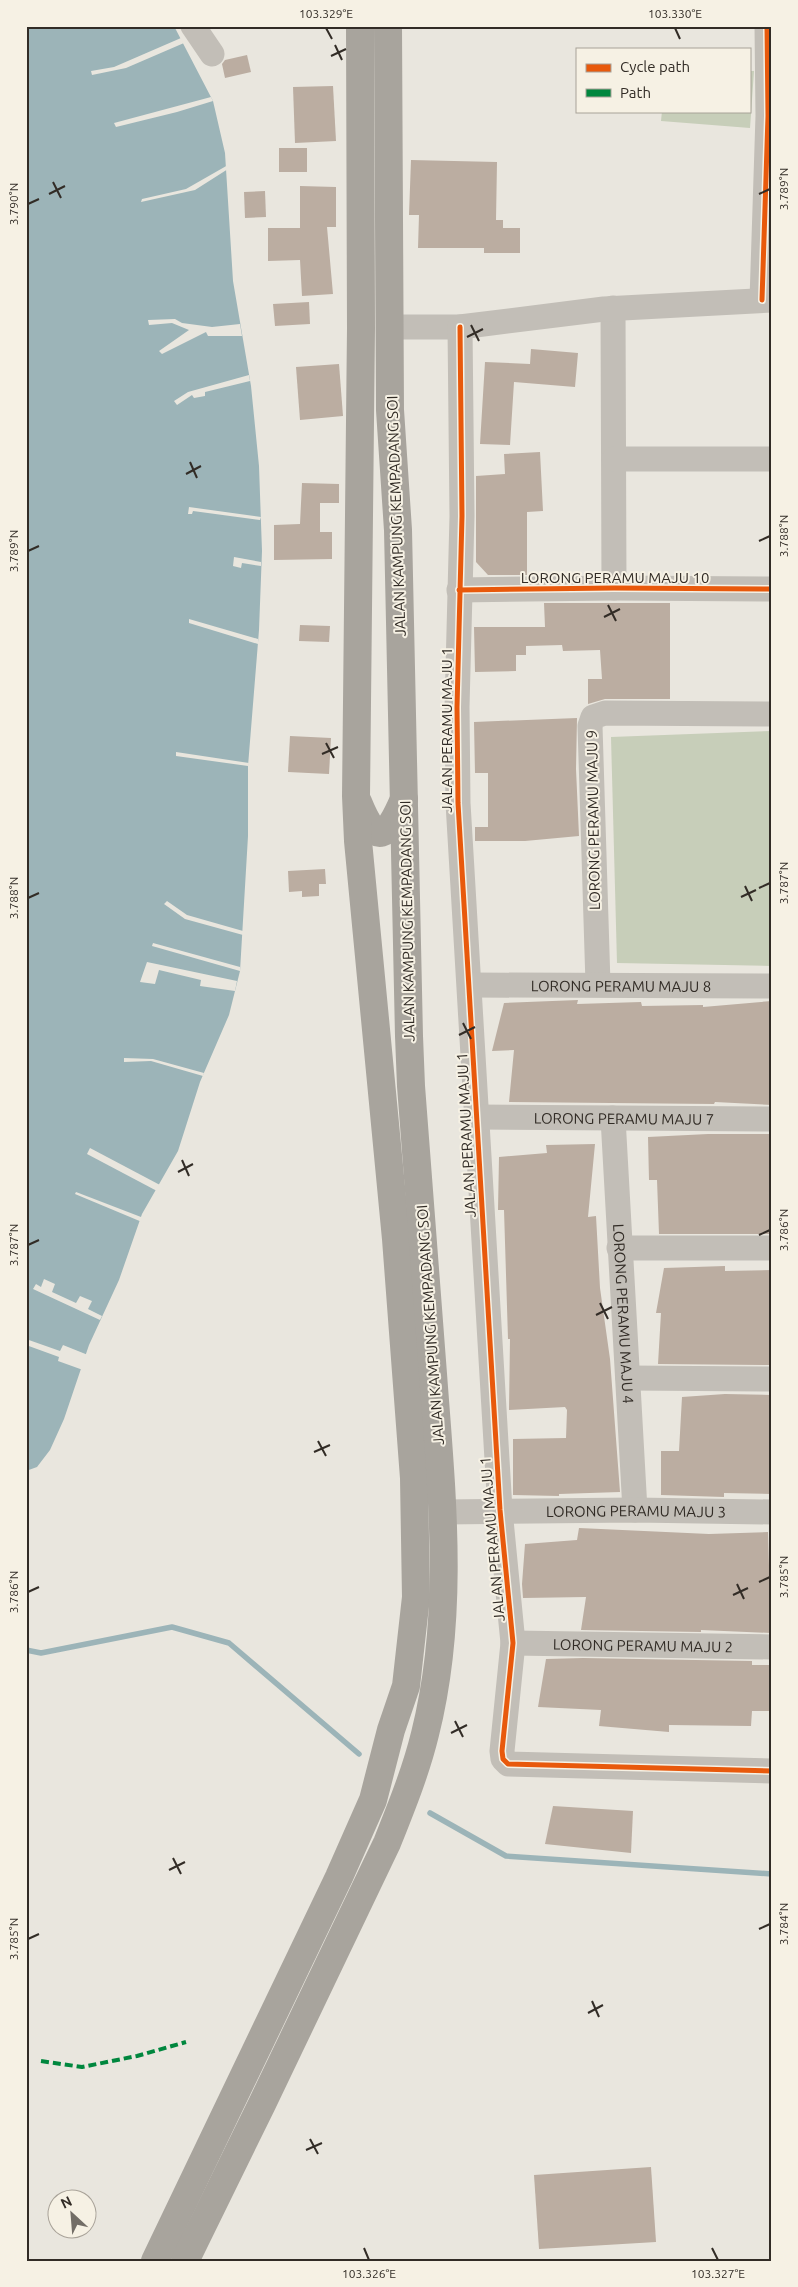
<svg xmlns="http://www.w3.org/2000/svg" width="798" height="2287" viewBox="0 0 798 2287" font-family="Ubuntu,sans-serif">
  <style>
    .green { fill: #c7ceb9 }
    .water { fill: #9cb4b8 }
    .pier { fill: #e9e6de }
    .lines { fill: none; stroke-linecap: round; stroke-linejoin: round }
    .stream { stroke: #9cb4b8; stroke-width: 5.5 }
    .building { fill: #bbada1 }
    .minor { stroke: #c2beb7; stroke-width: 25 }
    .highway { stroke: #a8a49d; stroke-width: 28 }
    .quiet { stroke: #00873e; stroke-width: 4; stroke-dasharray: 8 4; stroke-linecap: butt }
    .cycleway-casing { stroke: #f6f1e4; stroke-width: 8 }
    .cycleway { stroke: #e8590c; stroke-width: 5 }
    .ticks { fill: none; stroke: #322c26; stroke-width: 2 }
    .labels { text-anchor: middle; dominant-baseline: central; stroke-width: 4; stroke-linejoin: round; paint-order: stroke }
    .street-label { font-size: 15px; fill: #322c26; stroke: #f6f1e4 }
    .neatline { fill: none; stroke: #322c26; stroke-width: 2 }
    .ticks-label { font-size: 12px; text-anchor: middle; fill: #322c26 }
  </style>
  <rect width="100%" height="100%" fill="#e9e6de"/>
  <!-- green -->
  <g class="green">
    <polygon points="749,71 754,71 750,128 661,121 662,111 749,111"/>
    <polygon points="772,731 772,966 617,963 611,737"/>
  </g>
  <!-- water -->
  <polygon class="water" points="26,26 174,26 213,101 225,153 233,281 251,386 259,466 262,551 259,630 248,766 248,836 240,971 229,1015 200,1082 178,1151 142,1214 119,1280 89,1345 64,1419 50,1450 37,1467 26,1471"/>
  <!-- pier -->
  <g class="pier">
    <polygon points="181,38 184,43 126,68 92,75 91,71 114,67"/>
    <polygon points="211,97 213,101 177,112 116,127 114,123"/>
    <polygon points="228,165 228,169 195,190 141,202 142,199 186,189"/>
    <polygon points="175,319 182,323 212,327 240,324 242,336 208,336 206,332 162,354 159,351 189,330 172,323 149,325 148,320"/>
    <polygon points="249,375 250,381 205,392 205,396 194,398 192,395 177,405 174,401 188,392"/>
    <polygon points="189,507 261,517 260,520 193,511 192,514 188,514"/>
    <polygon points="234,557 261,562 261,566 242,563 241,568 233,566"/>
    <polygon points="189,619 258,639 258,644 189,623"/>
    <polygon points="176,752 249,763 248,766 176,756"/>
    <polygon points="167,901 187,915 243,931 243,935 185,919 164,904"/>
    <polygon points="153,943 240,967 240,971 152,946"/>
    <polygon points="147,962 237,981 235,991 200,986 201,980 159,970 155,984 140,982"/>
    <polygon points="124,1058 153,1059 204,1073 203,1076 151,1061 124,1062"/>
    <polygon points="90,1148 160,1185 157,1191 87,1154"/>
    <polygon points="76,1192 141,1217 143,1218 142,1222 75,1194"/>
    <polygon points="44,1279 55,1284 52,1292 76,1303 80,1296 92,1301 88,1309 102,1316 100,1320 33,1289 36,1284 41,1287"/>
    <polygon points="26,1339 60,1351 63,1345 88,1355 83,1370 58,1361 59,1357 26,1345"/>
  </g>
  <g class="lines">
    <!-- stream -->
    <g class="stream">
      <polyline points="26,1650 41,1653 172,1627 229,1643 359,1754"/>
      <polyline points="430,1813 506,1856 772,1874"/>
    </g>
  </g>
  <!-- building -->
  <g class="building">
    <polygon points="247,55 251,72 225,78 222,64 225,60"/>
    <polygon points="333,86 336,141 295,143 293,87"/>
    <rect x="279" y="148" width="28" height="24"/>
    <polygon points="411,160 497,162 496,220 503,220 503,228 520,228 520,253 484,253 484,248 418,248 419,215 409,215"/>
    <polygon points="300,186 336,187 336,227 327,227 333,294 302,296 300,260 268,261 268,228 300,228"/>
    <polygon points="265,191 266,217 245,218 244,192"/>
    <polygon points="309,302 310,324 275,326 273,304"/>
    <polygon points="531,349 578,353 575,387 514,382 510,445 480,444 485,362 530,364"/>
    <polygon points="339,364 343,416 300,420 296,367"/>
    <polygon points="540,452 543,511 527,512 527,575 488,575 476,562 476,476 505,474 504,454"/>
    <polygon points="302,483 339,484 339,503 320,503 320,532 332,532 332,559 274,560 274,525 300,524"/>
    <polygon points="544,603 670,603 670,699 605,699 588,704 588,679 602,679 600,650 563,651 562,645 526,646 526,655 516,655 516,671 475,672 474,627 545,627"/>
    <polygon points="300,625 330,626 329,642 299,641"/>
    <polygon points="577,718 576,769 579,836 525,841 475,841 475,827 488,827 488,773 475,773 474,722"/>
    <polygon points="290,736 331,738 329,774 288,772"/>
    <polygon points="325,869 326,884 319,884 319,896 302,897 302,891 289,892 288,871"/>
    <polygon points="578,1000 577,1004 641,1002 642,1006 703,1005 703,1007 772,1001 772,1105 715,1102 714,1104 509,1102 514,1050 492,1051 504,1003"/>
    <polygon points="708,1134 772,1134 772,1234 659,1234 657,1180 649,1180 648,1137"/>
    <polygon points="595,1144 588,1217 596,1216 600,1288 610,1359 620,1492 559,1494 559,1496 513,1495 513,1439 566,1438 567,1410 565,1407 509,1410 510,1339 508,1339 504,1210 498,1210 499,1157 547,1153 546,1145"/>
    <polygon points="725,1266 725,1271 772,1270 772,1365 658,1364 661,1313 656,1313 664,1268"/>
    <polygon points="725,1394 772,1395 772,1494 724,1493 724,1497 661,1495 661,1451 679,1451 682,1397"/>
    <polygon points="579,1528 709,1534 768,1532 771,1633 701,1630 701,1632 581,1630 586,1597 523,1598 522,1584 525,1544 577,1540"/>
    <polygon points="583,1658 752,1661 752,1665 772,1665 772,1711 752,1711 751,1726 669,1725 669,1732 599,1726 601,1710 538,1707 546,1659"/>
    <polygon points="553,1806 633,1811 631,1853 545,1844"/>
    <polygon points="651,2167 656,2242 539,2249 534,2175"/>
  </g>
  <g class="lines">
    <!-- minor -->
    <g class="minor">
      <polyline points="193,26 212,54"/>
      <polyline points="762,300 768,116 767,26"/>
      <polyline points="613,308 614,588"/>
      <polyline points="391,327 460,327 604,309 772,300"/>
      <polyline points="460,327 462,516 457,707 458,803 500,1510 513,1643 502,1751 503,1759 508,1764 772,1771"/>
      <polyline points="614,459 772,459"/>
      <polyline points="459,590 614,588 772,589"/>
      <polyline points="598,984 590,726 593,717 605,713 772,714"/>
      <path id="s1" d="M471,985L772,986"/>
      <path id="s2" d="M476,1117L772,1119"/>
      <path id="s3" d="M613,1118L635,1510"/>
      <polyline points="619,1248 772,1248"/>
      <polyline points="628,1378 772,1379"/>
      <path id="s4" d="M444,1512L635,1510L772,1512"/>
      <path id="s5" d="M513,1643L772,1647"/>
    </g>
    <!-- highway -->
    <g class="highway">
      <path d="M358,802C377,849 387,838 404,799"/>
      <polyline points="155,2261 339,1877 373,1800 391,1730 406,1686 416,1597 414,1478 396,1239 358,841 356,796 361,328 360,26"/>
      <path d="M185,2261L262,2104L387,1843C401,1808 416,1771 425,1734C455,1615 442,1495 433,1374C426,1278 419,1182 411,1086L409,1036L398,530L390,410L388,26"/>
    </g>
    <!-- quiet -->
    <polyline class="quiet" points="41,2061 82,2067 137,2056 186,2042"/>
    <!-- cycleway casing -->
    <g class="cycleway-casing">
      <g id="cycleway">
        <polyline points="762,300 768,116 767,26"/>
        <polyline points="460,327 462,516 457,707 458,803 500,1510 513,1643 502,1751 503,1759 508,1764 772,1771"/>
        <polyline points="459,590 614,588 772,589"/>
      </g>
    </g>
    <!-- cycleway -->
    <use href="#cycleway" class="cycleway"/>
  </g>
  <!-- ticks -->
  <path class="ticks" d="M326,28L332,39M675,28L680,39M335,45L342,60M331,56L346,49M53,182L61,198M49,194L65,186M759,194L770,189M28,204L39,199M471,325L479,341M467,337L483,329M190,462L197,478M186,474L201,466M759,541L770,536M28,551L39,546M608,605L616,621M604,617L620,609M326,743L334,758M322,754L338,747M745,886L752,901M759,888L770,883M741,897L756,890M28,898L39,893M463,1023L471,1039M459,1035L475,1027M182,1160L189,1176M178,1172L193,1164M759,1235L770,1230M28,1245L39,1240M600,1303L608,1319M596,1315L612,1307M318,1441L326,1456M314,1452L330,1445M759,1582L770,1577M737,1584L744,1599M28,1592L39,1587M733,1595L748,1588M455,1721L463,1737M451,1733L467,1725M173,1858L181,1874M169,1870L185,1862M759,1929L770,1924M28,1939L39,1934M592,2001L599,2017M588,2013L603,2005M310,2139L318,2154M306,2150L322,2143M364,2248L369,2260M712,2248L718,2260"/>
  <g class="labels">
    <!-- street labels -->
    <g class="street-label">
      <text transform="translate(396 516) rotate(-92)">JALAN KAMPUNG KEMPADANG SOI</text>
      <text x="615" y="577">LORONG PERAMU MAJU 10</text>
      <text transform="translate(446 730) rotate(-90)">JALAN PERAMU MAJU 1</text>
      <text transform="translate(593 820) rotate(-91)">LORONG PERAMU MAJU 9</text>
      <text transform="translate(407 921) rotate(-91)">JALAN KAMPUNG KEMPADANG SOI</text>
      <text stroke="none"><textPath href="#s1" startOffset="150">LORONG PERAMU MAJU 8</textPath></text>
      <text stroke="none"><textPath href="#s2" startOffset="148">LORONG PERAMU MAJU 7</textPath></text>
      <text transform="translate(466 1135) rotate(-93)">JALAN PERAMU MAJU 1</text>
      <text stroke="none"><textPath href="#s3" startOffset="196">LORONG PERAMU MAJU 4</textPath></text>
      <text transform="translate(430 1325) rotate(-94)">JALAN KAMPUNG KEMPADANG SOI</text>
      <text stroke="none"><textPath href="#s4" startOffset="192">LORONG PERAMU MAJU 3</textPath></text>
      <text transform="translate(492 1539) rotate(-95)">JALAN PERAMU MAJU 1</text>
      <text stroke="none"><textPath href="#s5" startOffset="130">LORONG PERAMU MAJU 2</textPath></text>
    </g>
  </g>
  <!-- border -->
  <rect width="798" height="2287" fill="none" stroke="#f6f1e4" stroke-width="55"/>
  <!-- legend -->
  <rect x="576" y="48" width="175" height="65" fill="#f6f1e4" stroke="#a8a298"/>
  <rect x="586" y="64" width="25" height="8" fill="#e8590c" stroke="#a8a298"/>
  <text x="620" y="72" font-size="15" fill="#322c26">Cycle path</text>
  <rect x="586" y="89" width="25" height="8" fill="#00873e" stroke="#a8a298"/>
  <text x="620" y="98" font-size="15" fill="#322c26">Path</text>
  <!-- north arrow -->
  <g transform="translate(72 2214) rotate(334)"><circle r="24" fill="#f6f1e4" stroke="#a8a298"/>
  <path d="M0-4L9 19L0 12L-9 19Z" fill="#726d66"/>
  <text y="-8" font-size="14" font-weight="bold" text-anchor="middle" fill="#322c26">N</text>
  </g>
  <rect x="28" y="28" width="742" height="2232" class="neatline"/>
  <g class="ticks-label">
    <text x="326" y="18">103.329°E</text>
    <text x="675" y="18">103.330°E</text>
    <text transform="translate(784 189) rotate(-90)" y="4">3.789°N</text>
    <text transform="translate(14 204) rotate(-90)" y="4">3.790°N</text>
    <text transform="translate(784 536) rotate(-90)" y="4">3.788°N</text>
    <text transform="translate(14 551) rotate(-90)" y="4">3.789°N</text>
    <text transform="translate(784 883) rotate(-90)" y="4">3.787°N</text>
    <text transform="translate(14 898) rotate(-90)" y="4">3.788°N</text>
    <text transform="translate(784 1230) rotate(-90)" y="4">3.786°N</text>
    <text transform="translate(14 1245) rotate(-90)" y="4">3.787°N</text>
    <text transform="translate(784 1577) rotate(-90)" y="4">3.785°N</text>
    <text transform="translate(14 1592) rotate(-90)" y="4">3.786°N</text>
    <text transform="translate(784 1924) rotate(-90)" y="4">3.784°N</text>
    <text transform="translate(14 1939) rotate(-90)" y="4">3.785°N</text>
    <text x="369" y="2278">103.326°E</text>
    <text x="718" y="2278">103.327°E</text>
  </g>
</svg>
